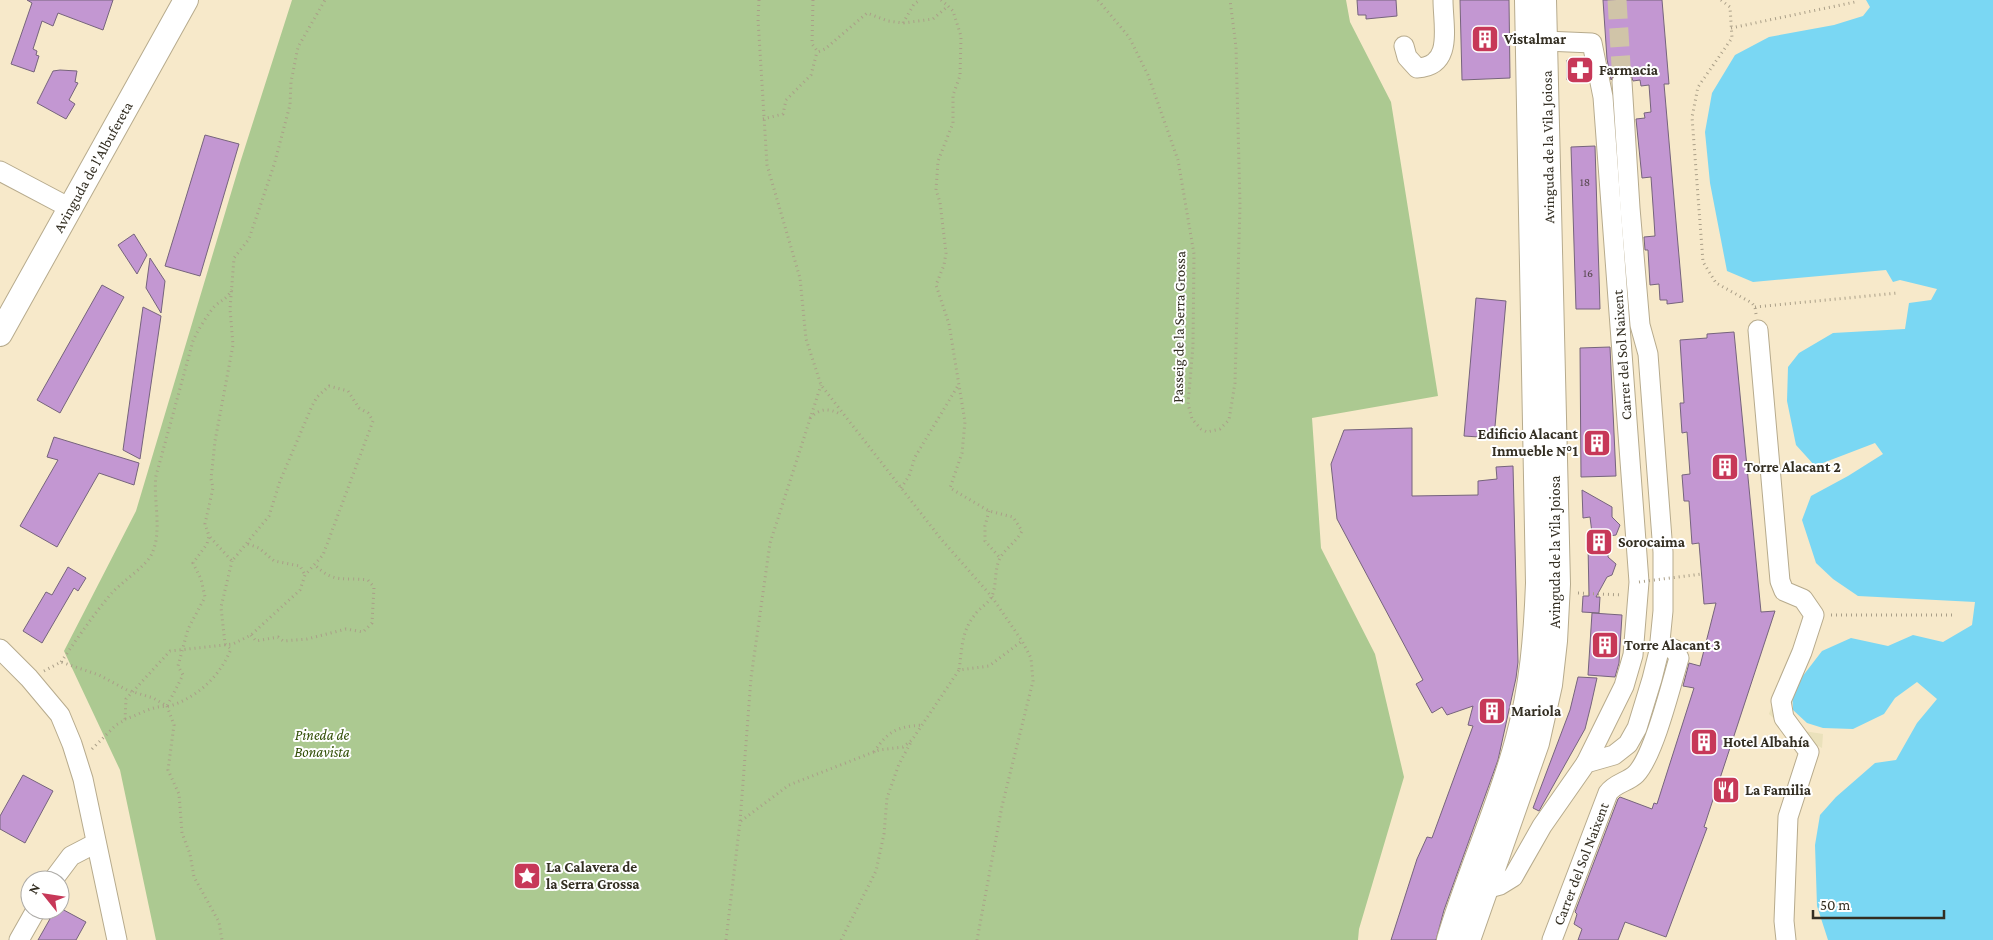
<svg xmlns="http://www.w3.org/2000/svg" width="1993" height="940" viewBox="0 0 1993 940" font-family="'Crimson Pro',serif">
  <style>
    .green { fill: #acc991 }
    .sand { fill: #eae1bb }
    .water { fill: #7ad7f3 }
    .building { fill: #c397d2; stroke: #76647c }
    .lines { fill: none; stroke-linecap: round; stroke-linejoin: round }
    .minor-tunnel { stroke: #d0c4a8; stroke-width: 19; stroke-dasharray: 19 9; stroke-linecap: butt }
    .minor-casing { stroke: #b7ab8d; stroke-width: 21 }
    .major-casing { stroke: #b7ab8d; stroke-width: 26 }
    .path { stroke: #aa9f88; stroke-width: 3; stroke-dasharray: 1 4; stroke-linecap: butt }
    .minor { stroke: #fff; stroke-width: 19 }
    .major { stroke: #fff; stroke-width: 24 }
    .path-bridge { stroke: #aa9f88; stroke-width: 3; stroke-dasharray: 1 4; stroke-linecap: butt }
    .labels { text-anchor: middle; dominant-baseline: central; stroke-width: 4; stroke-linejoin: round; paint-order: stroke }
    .number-label { font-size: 12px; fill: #57484e }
    .poi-label { font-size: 15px; font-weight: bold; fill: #332e22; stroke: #fff; text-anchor: start }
    .street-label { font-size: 15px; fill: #332e22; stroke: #fff }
    .park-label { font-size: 15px; font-style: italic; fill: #324f07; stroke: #fff }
  </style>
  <rect width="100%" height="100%" fill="#f7e9ca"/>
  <!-- green -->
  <polygon class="green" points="292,0 1346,0 1350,22 1391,102 1438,396 1312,418 1321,548 1375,654 1404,777 1359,929 1358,940 156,940 120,770 64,651 136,511 240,163"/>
  <!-- sand -->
  <polygon class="sand" points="1778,687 1788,699 1790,716 1804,731 1823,734 1822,748 1785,729 1769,714"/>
  <!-- water -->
  <polygon class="water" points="1866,0 1993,0 1993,940 1828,940 1817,906 1815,845 1820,815 1836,797 1875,763 1896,760 1917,723 1937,699 1917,682 1895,698 1884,714 1853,729 1823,728 1807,723 1793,710 1792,690 1822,651 1851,638 1888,646 1913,635 1943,642 1972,625 1975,602 1858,596 1833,579 1816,563 1802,520 1811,496 1848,476 1883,454 1875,443 1815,466 1796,445 1787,401 1788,367 1799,353 1833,333 1905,329 1909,303 1931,300 1937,289 1900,280 1893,282 1886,270 1753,282 1727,271 1710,183 1705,132 1712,93 1735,55 1769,37 1834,25 1863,16 1870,7"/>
  <!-- building -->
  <g class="building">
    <polygon points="27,0 113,0 103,30 58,13 53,26 42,21 33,49 37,51 36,55 39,56 34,72 11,64 32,3"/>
    <polygon points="1357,0 1396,0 1397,16 1366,19 1366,15 1358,15"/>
    <polygon points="1460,0 1509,0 1510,78 1462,80"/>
    <polygon points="1603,0 1662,0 1669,84 1664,84 1683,302 1667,304 1667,300 1660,300 1659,284 1650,285 1648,250 1645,250 1644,237 1655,236 1654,220 1651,177 1642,178 1636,119 1645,118 1644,113 1651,112 1649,85 1641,86 1640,80 1633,81 1631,75 1622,71 1615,73 1611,80 1607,59"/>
    <polygon points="1567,60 1584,60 1588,80 1567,80"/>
    <polygon points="60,70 77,71 75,82 78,83 69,100 75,104 66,119 37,103 53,71"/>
    <polygon points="205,135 239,144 200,276 165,266"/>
    <polygon points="1595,146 1600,309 1576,309 1571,147"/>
    <polygon points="134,234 147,255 137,274 118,245"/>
    <polygon points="150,258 165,281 161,313 146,288"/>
    <polygon points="102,285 124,297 60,413 37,400"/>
    <polygon points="1476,298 1506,301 1494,438 1464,436"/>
    <polygon points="143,307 161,316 140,459 123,450"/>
    <polygon points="1734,332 1761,612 1775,611 1704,827 1707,828 1666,937 1625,922 1618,940 1578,940 1582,929 1574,924 1577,914 1575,912 1618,799 1620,797 1652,809 1654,803 1657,804 1694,688 1683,686 1689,663 1700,666 1716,603 1704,604 1699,543 1692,544 1689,501 1684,501 1682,475 1690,474 1687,432 1682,433 1680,403 1684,403 1680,340 1707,338 1707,334"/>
    <polygon points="1610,347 1616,476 1581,477 1580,348"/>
    <polygon points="1412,428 1412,496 1478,495 1478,481 1497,479 1496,467 1513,466 1518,662 1516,678 1498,760 1444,910 1436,940 1391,940 1417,859 1427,837 1432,838 1473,726 1468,725 1473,706 1447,715 1442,707 1432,713 1416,684 1423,680 1337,519 1331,464 1344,430"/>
    <polygon points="54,437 139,463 134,485 99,473 57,547 20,526 58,460 47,457"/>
    <polygon points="1582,490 1612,507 1612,517 1620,525 1616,535 1609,536 1608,557 1616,564 1612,575 1607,577 1596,597 1600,597 1599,613 1582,612 1583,596 1589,596 1588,545 1593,541 1590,517 1583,518"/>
    <polygon points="68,567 86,578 78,591 74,588 42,643 23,631 46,592 52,595"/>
    <polygon points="1592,613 1622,615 1619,663 1615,677 1588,675"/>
    <polygon points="1578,677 1597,678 1591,705 1585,729 1539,811 1533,808 1570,710"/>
    <polygon points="23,775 53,791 25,843 0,829 0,816"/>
    <polygon points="60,908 86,922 76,940 38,940 55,910 60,910"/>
  </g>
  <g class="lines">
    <!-- minor-tunnel -->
    <polyline class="minor-tunnel" points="1617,0 1622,82"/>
    <!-- minor casing -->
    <g class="minor-casing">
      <g id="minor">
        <polyline points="1534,45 1545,41 1592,43 1603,97 1639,582 1633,655 1624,686 1586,763"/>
        <path d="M1404,46L1407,57L1417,68C1454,66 1443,27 1443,0"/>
        <polyline points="0,171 70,208"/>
        <polyline points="1758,330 1780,581 1784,591 1803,599 1814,615 1802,652 1781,701 1784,718 1809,752 1788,817 1784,921 1786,940"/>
        <polyline points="0,649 29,678 60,715 72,744 83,779 117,940"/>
        <polyline points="53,880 71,856 96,843"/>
        <polyline points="1485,889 1500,885 1513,877 1542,826 1586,763 1614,755 1628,744 1637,728 1652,679 1659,651 1663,611 1663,552 1648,354 1640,325 1630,208 1622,82"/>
        <polyline points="19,940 36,910"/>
        <path d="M1552,940L1608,793C1615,783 1628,782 1636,774C1654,755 1671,685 1679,658L1674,649L1667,647L1659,651"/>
      </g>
    </g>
    <!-- major casing -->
    <g class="major-casing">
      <g id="major">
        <polyline points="0,334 186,0"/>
        <path d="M1449,940C1469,872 1500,807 1518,738C1532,687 1536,636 1538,583L1527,0"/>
        <polyline points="1468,940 1537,743 1550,685 1555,641 1558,584 1544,0"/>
      </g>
    </g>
    <!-- path -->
    <g class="path">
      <polyline points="759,0 758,19 767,165 800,278 806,339 821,385 941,539 992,597 1022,641 1031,658 1033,681 1002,806 977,940"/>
      <path d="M813,0L812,44L818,52L825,49L867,13L888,21L903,23L933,19L948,6L953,11L961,36L960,76L953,95V123L938,161L936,190L940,202L946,253L944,265L936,285L949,324L965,422L962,453L950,488L989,511L1013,517L1022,531C1016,542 1006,548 1000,558C994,570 997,584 992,596C989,603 978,609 974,616C961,632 962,651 959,670"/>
      <polyline points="941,0 948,6"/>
      <polyline points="1098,0 1129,37 1148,75 1178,160 1194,254 1193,346 1188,404 1192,419 1201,429 1207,432 1220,429 1229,420 1235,383 1240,205 1236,47 1230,0"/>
      <polyline points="1721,0 1730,7 1732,38 1698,87 1692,117 1703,262 1716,283 1752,303 1755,307 1756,314"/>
      <polyline points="903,23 914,4 920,0"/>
      <polyline points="1731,28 1855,2"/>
      <polyline points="763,119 783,114 786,100 811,75 817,52"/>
      <polyline points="1755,307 1898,293"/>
      <path d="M810,418C820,408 829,408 840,414"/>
      <polyline points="901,488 909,476 915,457 959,384"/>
      <polyline points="989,511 985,526 985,541 1000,558"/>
      <polyline points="248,544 259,548 274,561 300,566 305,575"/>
      <polyline points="1578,593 1622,595"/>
      <polyline points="1831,615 1956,615"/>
      <path d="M251,635L256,641L278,637L283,641L307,639L346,629L363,632L372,623L374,587L368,580C345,577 334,584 315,565"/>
      <path d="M61,662C77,639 93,615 111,594C122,581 148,566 153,551C162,529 153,499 156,476L193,341C196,333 209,312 215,306C222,299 225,301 232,290"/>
      <polyline points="44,671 61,662 99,675 127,690 153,698 167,706 183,675 178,666 188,629 205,597 201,579 193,563 207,544 209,536 205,524 213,488 211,479 215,441 233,345 230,309 234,258 249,239 274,165 290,105 291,82 298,47 325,0"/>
      <polyline points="167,706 174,725 168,770 179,794 182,833 190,854 194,877 219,922 222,940"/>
      <path d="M125,719C136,716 147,709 158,707C162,706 166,707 170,706C198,697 220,676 231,649L225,644L221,607L232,561"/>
      <polyline points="92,749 116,725 125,720 126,699 170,651 233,644 251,635 300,590 305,575 323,555 373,421 368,413 359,408 348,391 329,386 317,397 312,406 280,481 269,516 232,561 209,536"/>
      <path d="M874,752C889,730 897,727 922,725"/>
      <polyline points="741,821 789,785 879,750 903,747 912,740 959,670 989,666 1022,641"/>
      <polyline points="726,940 740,822 751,678 770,543 821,385"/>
      <polyline points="841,940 876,871 884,834 887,798 899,764 911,742"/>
    </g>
    <!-- minor -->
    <use href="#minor" class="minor"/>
    <!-- major -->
    <use href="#major" class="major"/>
    <!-- path-bridge -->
    <polyline class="path-bridge" points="1639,582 1702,574"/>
  </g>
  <!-- icons -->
  <defs>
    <g id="building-square" transform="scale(1.4375)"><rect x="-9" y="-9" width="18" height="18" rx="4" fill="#c73858" stroke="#fff"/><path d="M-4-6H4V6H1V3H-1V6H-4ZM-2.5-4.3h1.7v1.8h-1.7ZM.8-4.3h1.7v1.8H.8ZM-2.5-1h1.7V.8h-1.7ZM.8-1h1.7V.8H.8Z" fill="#fff"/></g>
    <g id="pharmacy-square" transform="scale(1.4375)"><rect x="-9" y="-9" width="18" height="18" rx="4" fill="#c73858" stroke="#fff"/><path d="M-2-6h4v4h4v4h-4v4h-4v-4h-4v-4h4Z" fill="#fff"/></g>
    <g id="restaurant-square" transform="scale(1.4375)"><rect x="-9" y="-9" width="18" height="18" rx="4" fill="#c73858" stroke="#fff"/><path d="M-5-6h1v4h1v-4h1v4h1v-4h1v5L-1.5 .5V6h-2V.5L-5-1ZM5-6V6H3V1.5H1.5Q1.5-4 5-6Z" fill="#fff"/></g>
    <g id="sight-square" transform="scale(1.4375)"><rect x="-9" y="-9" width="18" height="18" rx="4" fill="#c73858" stroke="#fff"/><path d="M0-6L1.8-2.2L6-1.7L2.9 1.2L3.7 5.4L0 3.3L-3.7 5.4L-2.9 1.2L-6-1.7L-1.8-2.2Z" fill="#fff"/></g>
  </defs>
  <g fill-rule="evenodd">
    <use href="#building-square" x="1485" y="39"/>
    <use href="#pharmacy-square" x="1580" y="70"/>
    <use href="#building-square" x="1597" y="443"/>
    <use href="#building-square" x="1725" y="467"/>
    <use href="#building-square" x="1599" y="542"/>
    <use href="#building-square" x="1605" y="645"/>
    <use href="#building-square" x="1492" y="711"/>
    <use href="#building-square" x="1704" y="742"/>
    <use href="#restaurant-square" x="1726" y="790"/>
    <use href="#sight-square" x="527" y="876"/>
  </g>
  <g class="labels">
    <!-- number labels -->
    <g class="number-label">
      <text x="1585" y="182">18</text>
      <text x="1588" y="273">16</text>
    </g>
    <!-- poi labels -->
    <g class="poi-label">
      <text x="1504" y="39">Vistalmar</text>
      <text x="1599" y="70">Farmacia</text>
      <text x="1578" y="434" text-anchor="end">Edificio Alacant<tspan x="1578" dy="17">Inmueble N°1</tspan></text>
      <text x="1744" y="467">Torre Alacant 2</text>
      <text x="1618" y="542">Sorocaima</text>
      <text x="1624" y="645">Torre Alacant 3</text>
      <text x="1511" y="711">Mariola</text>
      <text x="1723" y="742">Hotel Albahía</text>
      <text x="1745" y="790">La Familia</text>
      <text x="546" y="867">La Calavera de<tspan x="546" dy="17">la Serra Grossa</tspan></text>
    </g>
    <!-- street labels -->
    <g class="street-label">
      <text transform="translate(1548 147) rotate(-91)">Avinguda de la Vila Joiosa</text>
      <text transform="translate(93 167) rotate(-61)">Avinguda de l'Albufereta</text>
      <text transform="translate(1179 327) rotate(-89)">Passeig de la Serra Grossa</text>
      <text transform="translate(1622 355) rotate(-94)">Carrer del Sol Naixent</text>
      <text transform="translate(1555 552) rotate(-90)">Avinguda de la Vila Joiosa</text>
      <text transform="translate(1581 864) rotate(-69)">Carrer del Sol Naixent</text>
    </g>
    <!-- park labels -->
    <g class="park-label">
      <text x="322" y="735">Pineda de<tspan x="322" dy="17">Bonavista</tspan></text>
    </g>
  </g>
  <!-- north arrow -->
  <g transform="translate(45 895) rotate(300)"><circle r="24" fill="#ffffff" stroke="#adaba7"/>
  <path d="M0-4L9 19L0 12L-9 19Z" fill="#c73858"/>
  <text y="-8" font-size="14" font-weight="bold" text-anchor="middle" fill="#332e22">N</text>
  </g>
  <!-- scale -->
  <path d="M1813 910v8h131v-8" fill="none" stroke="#332e22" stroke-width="2.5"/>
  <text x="1820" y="910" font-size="15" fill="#332e22" stroke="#ffffff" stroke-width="4" paint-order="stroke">50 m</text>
</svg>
